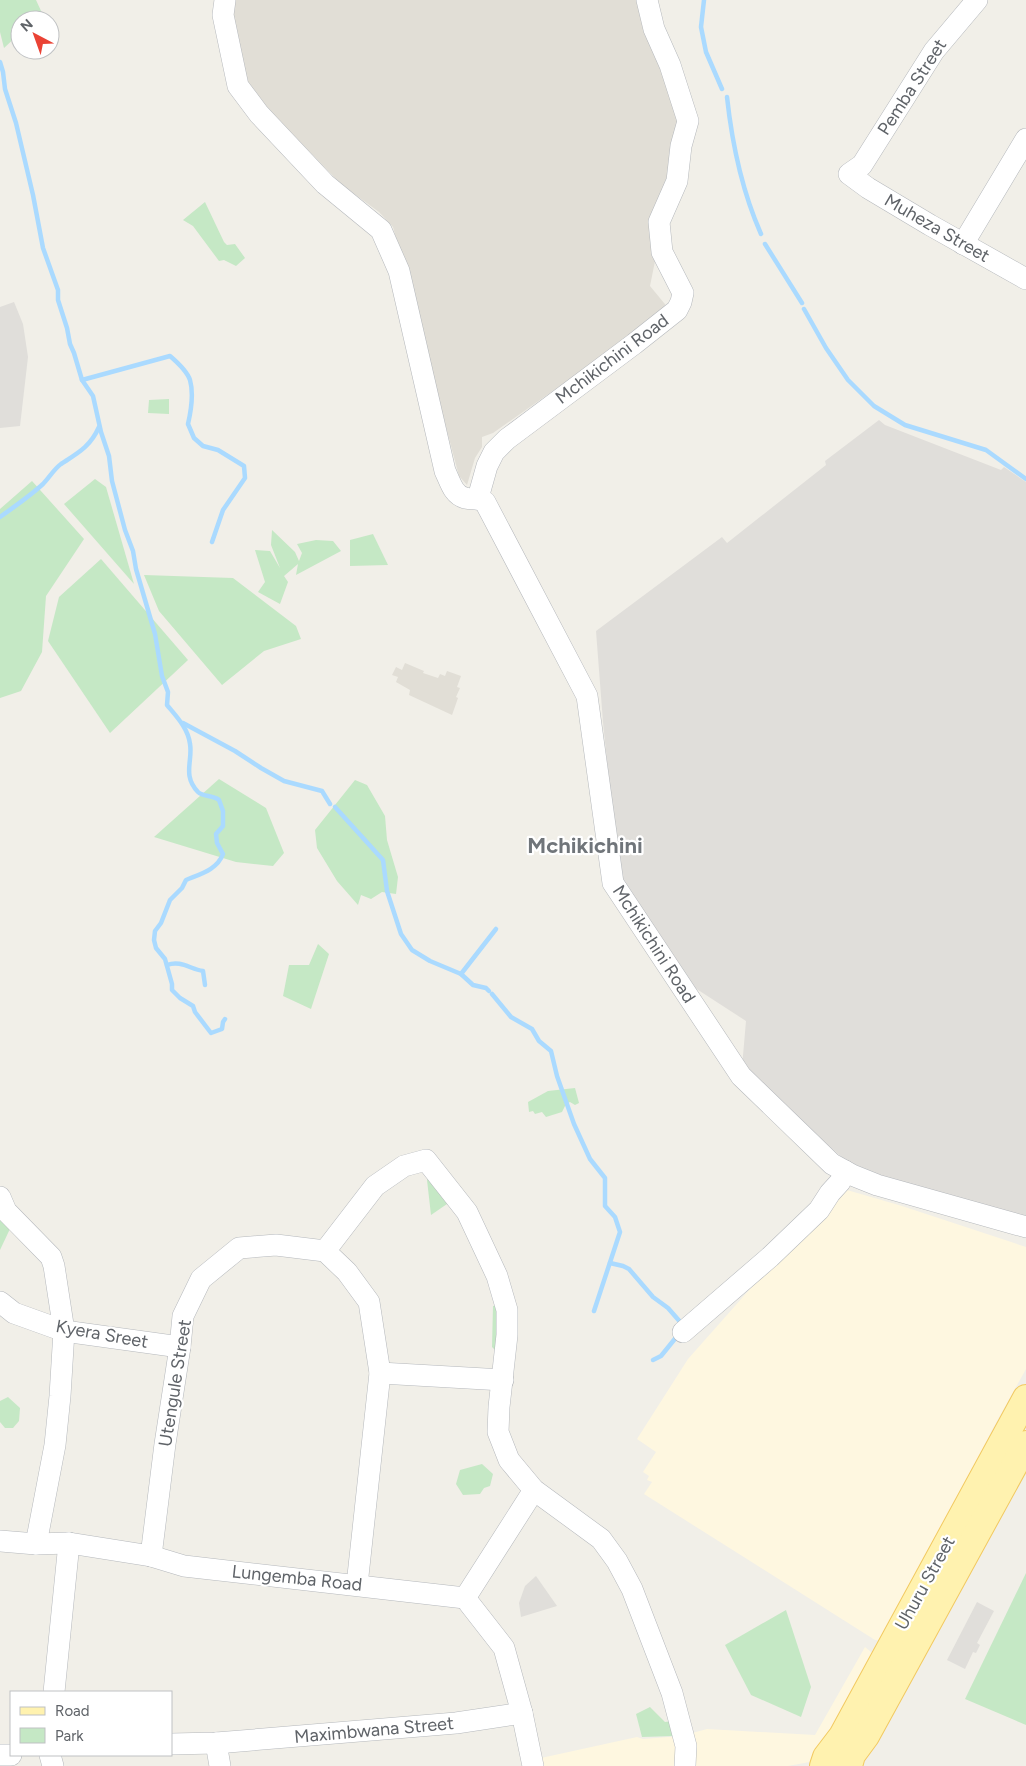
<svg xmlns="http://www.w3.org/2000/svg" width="1026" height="1766" viewBox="0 0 1026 1766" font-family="Figtree,sans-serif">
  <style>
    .commercial { fill: #fef7e0 }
    .industrial { fill: #e0deda }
    .education { fill: #e1ded6 }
    .green { fill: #c5e8c5 }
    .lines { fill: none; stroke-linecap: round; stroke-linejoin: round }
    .stream { stroke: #aadaff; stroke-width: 4.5 }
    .minor-casing { stroke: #b5b8bc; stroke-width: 22 }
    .major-casing { stroke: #f2c960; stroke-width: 28 }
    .minor { stroke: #fff; stroke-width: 21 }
    .major { stroke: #fff2af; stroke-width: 26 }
    .labels { text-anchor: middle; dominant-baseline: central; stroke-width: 4.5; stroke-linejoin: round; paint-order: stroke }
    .street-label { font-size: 18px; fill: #5f6368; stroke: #fff }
    .district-label { font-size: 22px; font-weight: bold; fill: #70757a; stroke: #fff }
  </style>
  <rect width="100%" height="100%" fill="#f1efe8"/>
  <!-- commercial -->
  <g class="commercial">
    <polygon points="847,1190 902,1206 1026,1247 1026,1369 992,1430 887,1641 875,1640 644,1494 652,1482 647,1480 649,1476 643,1472 656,1452 637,1439 688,1359 804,1228"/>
    <polygon points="865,1647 877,1657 815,1761 788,1766 541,1766 541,1758 637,1737 643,1739 681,1736 707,1729 815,1735"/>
  </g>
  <!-- industrial -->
  <g class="industrial">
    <polygon points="14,302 23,324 28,357 20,426 0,428 0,307"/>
    <polygon points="879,420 885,425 1001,470 1004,467 1026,482 1026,1220 857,1171 742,1067 746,1021 692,986 619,878 603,722 596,631 722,537 727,543 826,465 825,461"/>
    <polygon points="536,1576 557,1606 521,1617 519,1603 525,1586"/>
    <polygon points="977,1602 994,1611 977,1643 980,1645 976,1653 973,1652 965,1669 947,1660"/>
  </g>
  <!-- education -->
  <g class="education">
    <polygon points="233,0 639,0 685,112 650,286 669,309 493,433 482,437 482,447 475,458 467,485 459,476 393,227 379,212 342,185 264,105 246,80 232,6"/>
    <polygon points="405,663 424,671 423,673 438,678 440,674 445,676 447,671 461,676 457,687 460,688 456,697 458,698 452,715 409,695 410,690 396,682 398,677 392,675 396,667 402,670"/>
  </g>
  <!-- green -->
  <g class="green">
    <polygon points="0,0 36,0 42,13 34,20 20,20 20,33 4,48 0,32"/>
    <polygon points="205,202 224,242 227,245 235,244 245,258 236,266 224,260 219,261 193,226 183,220"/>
    <polygon points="169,399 169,414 148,413 149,400"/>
    <polygon points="95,479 106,487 134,584 64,504"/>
    <polygon points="32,481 84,539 46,596 42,652 21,691 0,698 0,509"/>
    <polygon points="272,530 295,552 299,561 302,553 297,544 316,540 333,541 341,551 296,575 298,564 284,576 288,582 280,604 258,592 265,582 255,550 270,551 280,568 271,545"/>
    <polygon points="373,534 388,565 350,566 350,540"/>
    <polygon points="101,559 188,660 110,733 48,641 59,597"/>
    <polygon points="144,575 233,578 296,626 301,639 264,651 222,685 159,611"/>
    <polygon points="219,779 266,808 284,853 273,866 236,862 154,837"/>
    <polygon points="355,780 367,785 385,816 387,840 398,877 396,894 382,892 371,899 361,895 358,905 337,881 317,848 315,830"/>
    <polygon points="318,944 329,954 311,1009 283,996 289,965 309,965"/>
    <polygon points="575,1088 579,1103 575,1105 570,1102 566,1104 562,1112 546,1117 542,1112 535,1114 533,1111 529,1112 528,1102 548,1091"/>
    <polygon points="431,1174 455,1208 447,1204 431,1215 427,1180"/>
    <polygon points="0,1202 17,1214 0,1250"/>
    <polygon points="502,1305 499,1354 492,1347 493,1306"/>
    <polygon points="8,1397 20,1408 19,1421 13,1428 5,1428 0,1422 0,1401"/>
    <polygon points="482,1464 493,1474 490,1486 484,1488 480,1494 463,1495 456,1484 460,1470"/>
    <polygon points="1026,1573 1026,1725 965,1699"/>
    <polygon points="786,1610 811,1687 801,1717 751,1695 725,1645"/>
    <polygon points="650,1707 665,1722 672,1721 674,1736 642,1737 636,1714"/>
  </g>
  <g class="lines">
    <!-- stream -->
    <g class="stream">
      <polyline points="704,0 701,27 706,52 722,89"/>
      <path d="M0,62L3,72L5,89L16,123L33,195L43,248L58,290V300L67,328L70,344L74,353L82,380L93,396L101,432L109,456L112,481L125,530L133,551L136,569L155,634L162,676L168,692L167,705C176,716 188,728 190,744C193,761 182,775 198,792C203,797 213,795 219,800L223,811V826L216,834L217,843L223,854C217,870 200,874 186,880L182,888L170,900L161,923L155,931L154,940L156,948L165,959L172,984V990L180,998L193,1006L195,1012L211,1033L222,1029L223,1022L225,1019"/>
      <path d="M727,97C732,143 742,191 761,234"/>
      <polyline points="765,244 802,303"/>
      <polyline points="804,309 826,348 848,380 874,406 905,425 986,450 1026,479"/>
      <path d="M82,380L170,356C177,362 187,371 190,380C194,394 191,411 188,424L194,438L203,446L218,450L244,466L245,478L223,510L212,542"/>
      <path d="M0,517C14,507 30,496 43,484C49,478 54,469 61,464C78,453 90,447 99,427"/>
      <polyline points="183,723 235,751 261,768 284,781 322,791 330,804"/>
      <polyline points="335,807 383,860 387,891 401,934 412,950 430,961 461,974 473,985 486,988 489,991"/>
      <path d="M167,965C181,960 190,969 203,971L205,985"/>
      <polyline points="461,974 496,929"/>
      <polyline points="492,994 511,1017 532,1029 539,1041 551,1051 557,1076 574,1124 590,1159 605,1178 605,1206 615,1217 620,1232 594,1311"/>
      <polyline points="610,1263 623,1266 629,1269 653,1297 668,1308 682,1324"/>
      <polyline points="653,1360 661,1356 678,1335"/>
    </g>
    <!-- minor casing -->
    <g class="minor-casing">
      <g id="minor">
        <path d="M225,0L223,15L238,86L259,114L325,184L381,230L399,271L445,471C450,481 453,495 465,498C474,500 476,497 485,502L587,696L613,883L741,1076L832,1164L852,1175L877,1185L1026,1227"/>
        <polyline points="977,0 934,51 862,165 849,174 868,188 930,225 1026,279"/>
        <polyline points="963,244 1026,139"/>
        <polyline points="478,498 487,466 494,452 507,439 634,344 677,310 681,302 683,293 662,252 659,222 677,181 681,146 688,121 670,65 654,29 647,0"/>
        <polyline points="0,1197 6,1211 51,1257 54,1266 64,1331 60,1396 55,1445 36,1544"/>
        <polyline points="325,1251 375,1186 404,1166 426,1160 467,1212 497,1276 507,1310 507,1335 499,1407 498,1432 509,1460 534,1490 601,1539 617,1561 632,1589 672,1693 686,1746 685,1766"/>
        <polyline points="0,1302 14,1313 64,1331 180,1347"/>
        <polyline points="683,1332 770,1257 819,1210 830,1193 840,1182 845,1171"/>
        <polyline points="380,1373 503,1380"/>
        <polyline points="0,1541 36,1544 69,1543 151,1556 184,1566 465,1598 504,1648 522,1713 533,1766"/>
        <polyline points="151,1556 165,1444 180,1347 183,1316 201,1279 239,1248 276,1245 325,1251 347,1272 369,1302 380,1373 357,1585"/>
        <polyline points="465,1598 534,1490"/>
        <polyline points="54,1692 69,1543"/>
        <polyline points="216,1743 220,1766"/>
        <polyline points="171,1744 216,1743 456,1723 522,1713"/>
        <polyline points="0,1755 11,1755"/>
        <polyline points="50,1755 53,1766"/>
      </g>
    </g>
    <!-- major casing -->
    <g class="major-casing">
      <g id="major">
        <polyline points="823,1766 826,1757 842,1736 1026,1398"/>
        <polyline points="849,1766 852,1755 866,1736 1026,1444"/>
      </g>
    </g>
    <!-- minor -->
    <use href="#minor" class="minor"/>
    <!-- major -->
    <use href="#major" class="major"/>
  </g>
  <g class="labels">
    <!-- street labels -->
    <g class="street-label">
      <text transform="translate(912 87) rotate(-57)">Pemba Street</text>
      <text transform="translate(937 228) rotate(30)">Muheza Street</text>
      <text transform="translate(612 359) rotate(-37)">Mchikichini Road</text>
      <text transform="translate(654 944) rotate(57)">Mchikichini Road</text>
      <text transform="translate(102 1334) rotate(10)">Kyera Sreet</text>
      <text transform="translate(175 1383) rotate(-81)">Utengule Street</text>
      <text transform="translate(297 1578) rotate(6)">Lungemba Road</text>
      <text transform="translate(925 1583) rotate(-61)">Uhuru Street</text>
      <text transform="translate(374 1730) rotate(-5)">Maximbwana Street</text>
    </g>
    <!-- district labels -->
    <g class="district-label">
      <text x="585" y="845">Mchikichini</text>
    </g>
  </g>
  <!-- legend -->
  <rect x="10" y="1691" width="162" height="65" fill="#ffffff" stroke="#bfc1c3"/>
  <rect x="20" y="1707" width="25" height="8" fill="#fff2af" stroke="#bfc1c3"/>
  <text x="55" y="1716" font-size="15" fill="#5f6368">Road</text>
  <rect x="20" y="1728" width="25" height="15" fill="#c5e8c5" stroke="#bfc1c3"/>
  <text x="55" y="1741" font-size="15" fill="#5f6368">Park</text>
  <!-- north arrow -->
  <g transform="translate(35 35) rotate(319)"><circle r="24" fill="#ffffff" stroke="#bfc1c3"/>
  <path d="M0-4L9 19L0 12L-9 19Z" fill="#ea4335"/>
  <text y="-8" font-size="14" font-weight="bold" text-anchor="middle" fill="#5f6368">N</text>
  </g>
</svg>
